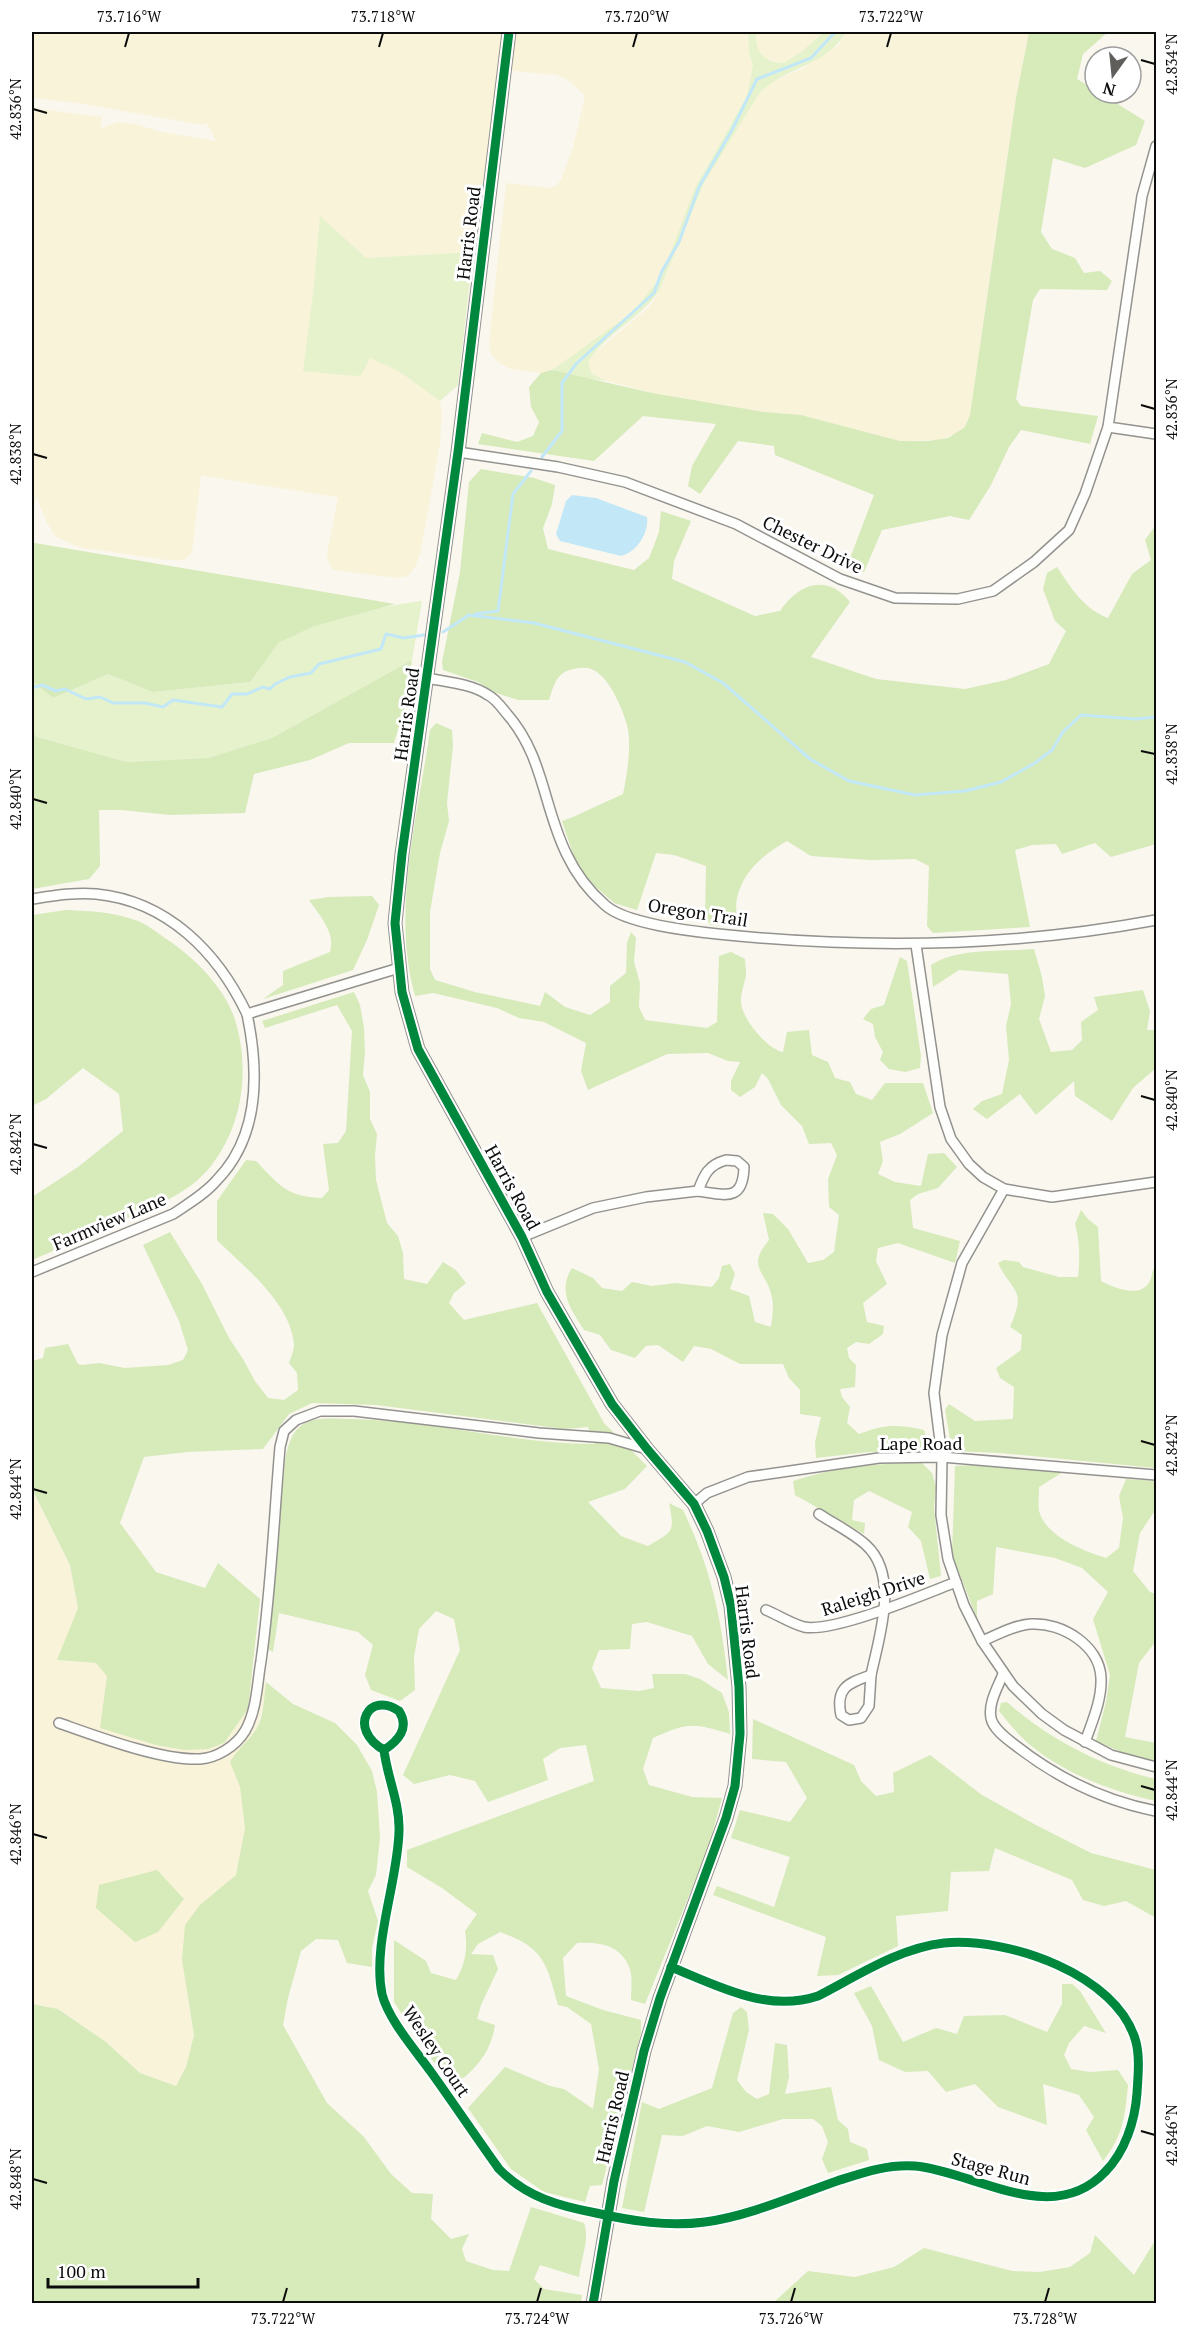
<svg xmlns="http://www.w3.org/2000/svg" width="1188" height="2335" viewBox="0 0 1188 2335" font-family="'PT Serif',serif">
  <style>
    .farmland { fill: #f9f3da }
    .green { fill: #e5f2cc }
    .forest { fill: #d6eaba }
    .water { fill: #c2e8f8 }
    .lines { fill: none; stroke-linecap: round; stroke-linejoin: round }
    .stream { stroke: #c2e8f8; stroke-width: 3 }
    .minor-casing { stroke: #93928e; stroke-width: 12 }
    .tertiary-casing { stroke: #93928e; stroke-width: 15 }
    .minor { stroke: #fefefd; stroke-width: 9 }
    .tertiary { stroke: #fefefd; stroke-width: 12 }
    .cycleway-casing { stroke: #fff; stroke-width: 13 }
    .cycleway { stroke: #00873e; stroke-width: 9 }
    .ticks { fill: none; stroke: #0c0c0c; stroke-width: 2 }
    .labels { text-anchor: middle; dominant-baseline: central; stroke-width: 6; stroke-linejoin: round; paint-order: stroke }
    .street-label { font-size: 18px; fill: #0c0c0c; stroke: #fff }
    .neatline { fill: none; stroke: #0c0c0c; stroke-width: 2 }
    .ticks-label { font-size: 15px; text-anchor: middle; fill: #0c0c0c }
  </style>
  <rect width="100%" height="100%" fill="#faf7ef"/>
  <!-- farmland -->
  <g class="farmland">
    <polygon points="32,32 502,32 496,92 473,252 366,258 320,217 313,294 335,374 354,376 361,374 370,357 400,372 440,401 442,415 440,443 426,523 420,554 415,567 408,576 398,578 333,570 328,562 327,553 338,499 336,497 211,477 201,476 192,552 187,558 182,560 167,560 78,547 56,537 47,523 36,496 32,521 32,108 102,117 101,128 118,122 135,124 162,132 216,141 207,123 203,125 77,103 32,98"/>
    <polygon points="516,32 748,32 749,52 753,65 747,96 704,171 665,267 646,298 634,311 576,355 552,370 541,373 510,369 497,361 491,354 489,343 506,183 549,188 556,186 561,180 573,147 585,96 571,82 557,75 513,71 511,66"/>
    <polygon points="756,32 824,32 801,52 784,63 766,59 760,55 755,44"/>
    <polygon points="846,32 1029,32 1016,98 970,415 965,427 957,433 939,440 900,441 801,415 764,412 652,393 607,381 592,374 588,362 594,353 649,307 659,292 704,183 759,94 768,84 803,68 839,45"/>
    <polygon points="32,1489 70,1565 78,1608 58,1660 96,1663 108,1676 101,1728 156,1745 184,1750 224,1743 248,1709 252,1677 266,1682 263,1704 257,1728 230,1762 240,1787 245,1828 236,1875 222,1888 182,1961 194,2035 186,2067 176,2086 140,2073 106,2042 59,2009 32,2004"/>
  </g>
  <!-- green -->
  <g class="green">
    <path d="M748,32H756C755,52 763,62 784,63L801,52L824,32H846C825,68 785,66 759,94L704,183L659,291C640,319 605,334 588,362L592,374L607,381L564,375L552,370L634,311L655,284L665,267L695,188L747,96L753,65L749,52Z"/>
    <polygon points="320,216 366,258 473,252 458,385 440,401 400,372 370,358 361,375 354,376 303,371 313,294"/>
    <path d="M422,601L412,660L272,738L208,758L127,762L37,737L32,731V681L53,698L108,674L153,692L250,682C258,670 266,655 277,644C296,624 392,604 422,601Z"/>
  </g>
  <!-- forest -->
  <g class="forest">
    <polygon points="1029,32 1108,32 1083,54 1077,79 1095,90 1095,93 1100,93 1145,121 1136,145 1085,168 1053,158 1041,232 1052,249 1075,258 1084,273 1100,271 1112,281 1107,290 1040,289 1033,300 1016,399 1021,406 1098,416 1090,444 1021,430 1009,447 991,485 969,520 950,516 882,530 864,572 855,571 849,561 874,495 775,455 774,446 738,441 700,494 688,486 692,466 716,424 643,416 594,461 478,444 482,433 517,442 533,436 539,422 531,407 529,387 541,373 552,370 652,393 764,412 801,415 900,441 928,441 948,438 965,427 970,415 1016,98"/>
    <path d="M481,469L534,478L555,485L552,504L543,528L548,549L634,570L649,558L659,532L661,511L691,521L674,561L672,579L755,616L780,611C798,584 827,573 850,602L811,657L876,679L965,689L1006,680L1049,664L1066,631L1055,621L1043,589L1047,573L1057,567C1071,588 1084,609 1108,618L1132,574L1151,560L1145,540L1156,525V844L1111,857L1095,843L1062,854L1056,844L1032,845L1015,850L1030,927L933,933L927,926L929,866L915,859L870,860L811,856L787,841C764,854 743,871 737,898C735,906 737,918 738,927L711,925L705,918L706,866L674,855L656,853L637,910L614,903L587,879L573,854L562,821L573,817L623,794C627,775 632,744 627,725C623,710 611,682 598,673C594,669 586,667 581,668C558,669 555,681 549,700H518L496,693L478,682L443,670L442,662L460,572L469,482Z"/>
    <polygon points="32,543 35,543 395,604 314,626 278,643 250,682 153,692 108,674 53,698 32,681"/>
    <polygon points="412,660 405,707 394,743 349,743 310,760 254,774 245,813 170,815 121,810 99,810 100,866 89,879 32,889 32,731 37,737 127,762 208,758 272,738"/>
    <path d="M436,723L452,730L453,746L447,803L449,821L440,853L430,912V969L435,980L475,992L540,1006L545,992L565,1007L590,1015L610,1002V986L626,973L627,943L631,932L636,938L634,962L640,983L639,1007L645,1020L707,1028L717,1022L719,956L731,952L745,959C745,964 746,969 746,974C745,983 740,994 741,1003C743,1020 767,1049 783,1052L787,1032L809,1030L812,1055L828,1062L835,1078L850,1082L856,1094L872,1100L885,1083H923L933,1113L900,1134L880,1142L883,1161L878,1174L895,1182L921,1186L928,1154L944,1153L957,1167L938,1188L918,1194L910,1200L913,1228L960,1241L955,1263L898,1243L878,1248L876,1261L887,1284L863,1303L867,1322L884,1326L883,1334L869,1344L856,1342L847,1348L849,1358L856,1365L855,1387L840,1389L842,1397L850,1407L847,1423L859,1434C884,1424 898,1424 924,1430L927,1440L918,1451L869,1452L816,1458L815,1442L821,1417L800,1414V1390L789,1378L783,1364H740L711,1349L694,1346L683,1362L658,1345L646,1346L635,1358L611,1350L600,1335L584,1330C571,1309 557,1292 572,1268L593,1278L602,1288L622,1291L632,1282L652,1286L675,1283L712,1287L719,1278L722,1266L730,1264L735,1274L730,1289L749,1296L755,1322L771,1327C772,1318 774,1307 772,1298C767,1270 745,1269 769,1240L763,1213L773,1214L788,1229L808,1263L823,1260L834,1252L839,1215L829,1207L828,1179L837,1155L831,1143L809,1144L802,1126L781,1105L768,1079L762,1073L755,1087L740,1097L731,1090V1081L740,1062L728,1061L708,1053L667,1054L588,1090L581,1071L586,1043L544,1022L519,1018L497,1008L433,993L415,996C391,909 418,817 430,730Z"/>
    <path d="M372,896L379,905L367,940L353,970L263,999L283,985V971L330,952C336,933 320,916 309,900L329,897Z"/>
    <path d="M66,910C91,911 114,912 138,921C148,925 159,934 168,940C196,959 227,990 236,1023C250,1071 242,1127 211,1166C188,1195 152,1207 119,1222C90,1235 61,1248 32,1260V1197L78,1167L123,1131L119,1094L83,1068L46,1099L32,1106V915Z"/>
    <path d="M1034,949L1042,977L1045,996L1039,1019L1051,1052L1072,1050L1082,1040L1081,1022L1098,1010L1094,997L1143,990L1150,1011L1147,1030H1156V1068L1133,1088L1112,1121L1075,1096L1074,1081L1036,1115L1020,1094L987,1119L973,1109L982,1101L1002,1094L1009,1060L1006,1026L1011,1004L1008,974L959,970L933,987L931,965C959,947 1001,952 1034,949Z"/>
    <polygon points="900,957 907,961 921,1056 920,1068 905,1072 889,1069 880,1060 883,1052 875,1037 873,1024 863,1019 871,1009 884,1005"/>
    <path d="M354,992L360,1005L364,1028L365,1051L363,1075L370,1092V1119L377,1134L375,1156L376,1180L387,1223L398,1236L403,1253L404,1279L427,1284L443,1262L456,1270L466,1283L454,1293L449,1303L464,1320L537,1303L604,1423L647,1466L625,1489L588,1502L621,1536L648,1546C673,1531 675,1533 669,1503L683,1510C711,1569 721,1616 728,1680L708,1664L692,1636L647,1622L632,1624L630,1649L599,1650L592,1668L601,1688L639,1691L654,1688L652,1674H685L700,1679L722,1693L729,1712L730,1734C693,1723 689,1722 653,1738L643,1769L649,1785L692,1797L722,1798L708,1849L645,2004L631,2000C631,1990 633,1975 629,1967C620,1944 598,1942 577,1943L563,1958L566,1996L603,2010L641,2020V2033L602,2185L590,2186L585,2202L544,2192L511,2169L468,2108L505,2067L550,2086L564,2089L593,2109L599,2069L591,2024L567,2007L558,2005C546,1962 544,1948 500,1932L478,1944L471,1954L493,1955L498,1969L481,2005L477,2019L495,2025C491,2052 476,2070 454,2085L445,2079L394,2002V1940L426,1961L431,1973L456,1980C465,1965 468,1949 465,1931L477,1914L442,1888L407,1867V1850L594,1781L586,1745L560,1748L543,1759L548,1780L488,1802L475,1781L450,1775L414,1784L403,1775L460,1650L454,1619L436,1611L419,1629L414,1657L415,1690L400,1701L371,1690L365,1675L373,1645L358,1632L279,1613L273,1652L268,1649L285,1461C288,1445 292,1427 310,1421C322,1417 339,1419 351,1419C433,1420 512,1444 594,1444L588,1427L565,1429L376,1405L312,1403L289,1414L263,1449L187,1452L144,1457L120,1523L156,1572L205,1588L218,1563L260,1599L248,1709L224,1743L208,1749L184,1750L156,1745L100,1728L107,1676L96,1663L57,1660L78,1608L70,1565L32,1489V1361L43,1358L45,1348L68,1344L78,1364L82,1365L99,1363L125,1368L168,1365L183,1360L188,1350L179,1321L143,1245L170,1232L202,1284L229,1338L243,1359L255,1381L268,1398L284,1400L298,1390L297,1373L289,1363C291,1357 294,1350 294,1345C291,1303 244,1267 217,1240V1201L246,1160L256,1161C279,1185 287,1197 322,1198L329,1190L323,1144L338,1143L346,1131L352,1031L337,1005L265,1028L262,1021Z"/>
    <path d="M1081,1210L1088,1219L1098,1227L1101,1281C1112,1287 1138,1298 1148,1284C1151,1281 1152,1274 1153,1270L1156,1268V1468L1000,1453L952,1451L945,1410L949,1404L975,1421L1013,1419L1014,1387L1000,1378L996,1368L1021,1350L1022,1335L1010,1327C1027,1288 1013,1294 998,1263L1004,1260L1019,1262L1023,1267L1059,1277H1078C1080,1259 1080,1242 1075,1224Z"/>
    <path d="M922,1463L932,1473L936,1487L934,1508L941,1576L930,1579L921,1541L908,1527L912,1512L869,1491L854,1500L852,1520L865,1523L864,1534L795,1495L793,1481C835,1467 878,1463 922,1463Z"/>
    <path d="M972,1465L1063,1472L1039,1487C1039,1494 1038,1504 1039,1511C1046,1537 1084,1551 1106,1558L1119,1548L1123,1518L1119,1496L1126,1479L1156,1481V1509L1140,1533L1133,1571L1150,1592L1156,1594V1641L1139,1663L1125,1737L1156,1743V1762L1135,1758L1096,1741L1106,1702L1110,1675L1093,1619L1108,1592L1082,1568L1055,1558L996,1547L993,1594L977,1601V1619L952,1554L955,1466Z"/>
    <path d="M266,1682L293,1704L335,1723L357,1745L372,1771L377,1792L380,1838L376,1875L368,1891L378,1921L372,1948V1967L347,1963L338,1940L316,1939L301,1951L288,1998L283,2025L327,2103L364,2137L391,2174L412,2193L433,2194L431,2219L451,2239L469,2234L462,2249L466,2261L493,2270L509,2271L531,2207L584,2223C590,2240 581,2258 579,2277L540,2265L534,2279L544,2289L582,2295L581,2303H32V2004L58,2009L106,2042L140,2073L176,2086L186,2067L194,2035L182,1960L185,1925L200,1905L236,1875L245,1828L240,1787L230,1762C237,1750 250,1739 257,1728C264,1716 264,1696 266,1682Z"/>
    <path d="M1007,1702C1048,1739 1103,1767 1156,1779V1801C1114,1792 1068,1775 1034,1748C1020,1738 1010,1724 999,1711L1001,1703Z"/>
    <polygon points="753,1719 854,1765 861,1781 876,1796 894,1792 893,1773 930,1755 982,1795 1036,1825 1091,1853 1156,1870 1156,1918 1126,1901 1104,1906 1083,1900 1072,1880 995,1848 989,1871 951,1872 948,1911 896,1916 898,1946 838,1975 817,1976 826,1937 713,1895 717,1886 774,1907 790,1857 731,1838 740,1810 790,1822 807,1798 786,1762 752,1759"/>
    <polygon points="157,1870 184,1899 158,1932 135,1942 96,1908 99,1885"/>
    <path d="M1062,1984H1072L1080,1991L1106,2033L1084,2026L1069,2043L1064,2055L1071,2069L1090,2072L1118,2070L1128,2085C1125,2116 1123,2136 1103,2161L1086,2130L1094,2117L1079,2095L1043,2084L1047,2125L998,2107L975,2084L946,2092L928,2071L905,2072L879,2060L872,2026L854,1993L871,1986L903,2042L936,2028L957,2034L964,2016L1005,2015L1047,2032L1062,2004Z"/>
    <polygon points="741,2007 747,2012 749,2030 737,2080 746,2092 757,2099 769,2094 775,2043 787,2045 789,2077 785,2094 831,2087 838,2120 848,2129 850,2142 867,2149 869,2160 828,2173 822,2159 828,2142 822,2126 813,2119 783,2119 739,2132 707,2126 683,2136 662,2135 644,2212 622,2208 642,2102 659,2109 712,2088 733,2013"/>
    <polygon points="1095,2235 1134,2275 1156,2239 1156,2303 773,2303 808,2271 855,2277 894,2267 924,2248 1012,2271 1040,2272 1070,2267 1090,2253"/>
  </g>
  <!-- water -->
  <path class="water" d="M572,495L596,498L647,517C649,533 637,552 621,556L560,541L556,534L566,501Z"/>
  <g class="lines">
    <!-- stream -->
    <g class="stream">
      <polyline points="542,457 562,431 562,383 576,364 654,293 662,271 679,242 699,187 732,130 757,79 811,58 835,32"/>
      <polyline points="475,614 498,611 513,494 531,471"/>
      <polyline points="468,615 534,623 685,662 723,683 810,759 849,781 915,795 965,791 1001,782 1035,763 1052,750 1063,732 1081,715 1136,719 1156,717"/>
      <polyline points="443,632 469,615"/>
      <polyline points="32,686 36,687 42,685 56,691 65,689 86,699 100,697 113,703 145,703 163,707 173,700 222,707 232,694 247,694 263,687 270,689 275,684 290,677 311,673 319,664 381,649 386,634 404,638 424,635"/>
    </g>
    <!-- minor casing -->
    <g class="minor-casing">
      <g id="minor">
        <polyline points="1108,427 1156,434"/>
        <polyline points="458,452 558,467 625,482 736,524 840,579 895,598 958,599 993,591 1034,562 1069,530 1085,494 1108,427 1142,196 1156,146"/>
        <path d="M427,678C447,682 472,684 488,695C496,699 502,708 507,714C544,756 543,807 567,855C576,874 589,891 605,905C626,924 690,931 718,934C863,949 1013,947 1156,920"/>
        <path d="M32,899C52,896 75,892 96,894C168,901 218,953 247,1014"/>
        <polyline points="916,945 940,1107 951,1139 969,1164 983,1177 1004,1189 1052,1197 1156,1182"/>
        <path d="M726,1160L737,1161L744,1167C743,1202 726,1195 698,1191C704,1175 708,1165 726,1160Z"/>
        <polyline points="1004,1189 962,1263 942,1335 934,1393 942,1457 941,1515 948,1559 964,1605 982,1641 1013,1686 1042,1714 1064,1730 1111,1755 1156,1767"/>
        <polyline points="522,1237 593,1208 646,1197 698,1191"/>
        <path d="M32,1272L173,1214C188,1204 205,1194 217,1180C260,1136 259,1071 247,1014L399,968"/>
        <polyline points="694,1504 707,1493 748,1477 879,1458 942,1457 1156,1475"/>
        <path d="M819,1514C834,1524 853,1533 866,1545C900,1576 879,1637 871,1675"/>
        <path d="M766,1610C778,1615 792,1624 804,1627C834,1633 925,1594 956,1582"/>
        <path d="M982,1641C997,1635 1014,1625 1031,1624C1062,1622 1100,1646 1101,1678C1102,1700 1092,1722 1085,1742"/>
        <path d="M1003,1674C998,1687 988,1703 991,1718C993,1729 1007,1739 1015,1745C1057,1778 1105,1801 1156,1811"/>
        <path d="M871,1675L869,1706L861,1718L849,1720L841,1715C835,1687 849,1683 871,1675Z"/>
        <path d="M59,1723C96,1736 162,1761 200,1759C217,1758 236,1746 245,1731C257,1710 257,1684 261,1661C271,1590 274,1518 280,1447L284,1431L296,1420L320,1411H354L539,1433L609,1438L647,1449"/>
        <path d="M384,1750C398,1741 410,1728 399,1711C369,1690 347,1729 384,1750C387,1777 400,1803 399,1831C398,1881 372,1945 382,1994C388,2019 416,2051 431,2072C454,2104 476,2137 499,2169C526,2197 559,2206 596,2213C632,2221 668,2227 705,2222C749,2216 794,2196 837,2181C862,2173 887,2164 915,2166C976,2172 1052,2228 1105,2172C1125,2152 1135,2121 1137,2093C1138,2076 1140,2058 1136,2042C1118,1974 1007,1937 944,1943C899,1948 857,1976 818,1996C767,2013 718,1986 671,1967"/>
      </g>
    </g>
    <!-- tertiary casing -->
    <g class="tertiary-casing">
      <polyline id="tertiary" points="509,32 458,452 402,854 395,923 402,992 418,1049 522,1237 547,1292 612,1404 647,1449 694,1504 707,1531 724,1577 731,1606 739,1687 740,1734 735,1786 726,1818 660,1998 644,2051 614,2181 593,2304"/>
    </g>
    <!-- minor -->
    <use href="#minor" class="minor"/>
    <!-- tertiary -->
    <use href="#tertiary" class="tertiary"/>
    <!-- cycleway casing -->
    <g class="cycleway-casing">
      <g id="cycleway">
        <polyline points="509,32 458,452 402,854 395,923 402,992 418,1049 522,1237 547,1292 612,1404 647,1449 694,1504 707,1531 724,1577 731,1606 739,1687 740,1734 735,1786 726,1818 660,1998 644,2051 614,2181 593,2304"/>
        <path d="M384,1750C398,1741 410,1728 399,1711C369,1690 347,1729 384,1750C387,1777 400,1803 399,1831C398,1881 372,1945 382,1994C388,2019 416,2051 431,2072C454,2104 476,2137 499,2169C526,2197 559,2206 596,2213C632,2221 668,2227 705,2222C749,2216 794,2196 837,2181C862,2173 887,2164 915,2166C976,2172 1052,2228 1105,2172C1125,2152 1135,2121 1137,2093C1138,2076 1140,2058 1136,2042C1118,1974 1007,1937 944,1943C899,1948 857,1976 818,1996C767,2013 718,1986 671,1967"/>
      </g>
    </g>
    <!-- cycleway -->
    <use href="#cycleway" class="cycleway"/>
  </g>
  <!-- ticks -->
  <path class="ticks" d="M125,47L129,33M379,47L383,33M633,47L637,33M887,47L891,33M1141,60L1155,64M33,109L47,113M1141,405L1155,409M33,454L47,458M1141,751L1155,754M33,799L47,803M1141,1096L1155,1100M33,1144L47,1148M1141,1441L1155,1445M33,1489L47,1493M1141,1786L1155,1790M33,1834L47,1838M1141,2131L1155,2135M33,2179L47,2183M283,2302L287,2288M537,2302L541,2288M791,2302L795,2288M1045,2302L1049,2288"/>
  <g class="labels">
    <!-- street labels -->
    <g class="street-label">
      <text transform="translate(468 233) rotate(-83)">Harris Road</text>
      <text transform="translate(813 544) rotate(26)">Chester Drive</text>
      <text transform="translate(406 714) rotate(-82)">Harris Road</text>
      <text transform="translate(698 912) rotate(9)">Oregon Trail</text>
      <text transform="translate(513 1187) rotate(61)">Harris Road</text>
      <text transform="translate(109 1221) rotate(-23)">Farmview Lane</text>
      <text x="921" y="1443">Lape Road</text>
      <text transform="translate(873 1593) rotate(-18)">Raleigh Drive</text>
      <text transform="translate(748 1632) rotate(83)">Harris Road</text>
      <text transform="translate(437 2051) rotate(56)">Wesley Court</text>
      <text transform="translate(612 2117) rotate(-77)">Harris Road</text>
      <text transform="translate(991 2168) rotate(15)">Stage Run</text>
    </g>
  </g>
  <!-- border -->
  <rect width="1188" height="2335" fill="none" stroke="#ffffff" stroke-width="66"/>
  <!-- north arrow -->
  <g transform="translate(1113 75) rotate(195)"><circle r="28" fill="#ffffff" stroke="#9e9e9e" stroke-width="1.5"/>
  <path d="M0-4.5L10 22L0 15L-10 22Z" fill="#5f5e5b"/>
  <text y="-9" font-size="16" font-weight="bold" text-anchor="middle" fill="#0c0c0c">N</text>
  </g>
  <!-- scale -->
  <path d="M48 2278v9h150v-9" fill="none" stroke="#0c0c0c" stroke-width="3"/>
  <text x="57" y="2278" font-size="18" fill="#0c0c0c" stroke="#ffffff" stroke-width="4.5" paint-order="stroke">100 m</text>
  <rect x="33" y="33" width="1122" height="2269" class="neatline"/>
  <g class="ticks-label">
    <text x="129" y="22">73.716°W</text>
    <text x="383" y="22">73.718°W</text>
    <text x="637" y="22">73.720°W</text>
    <text x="891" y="22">73.722°W</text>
    <text transform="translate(1172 64) rotate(-90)" y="5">42.834°N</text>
    <text transform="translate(16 109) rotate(-90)" y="5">42.836°N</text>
    <text transform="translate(1172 409) rotate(-90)" y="5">42.836°N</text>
    <text transform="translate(16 454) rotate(-90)" y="5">42.838°N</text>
    <text transform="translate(1172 754) rotate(-90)" y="5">42.838°N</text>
    <text transform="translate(16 799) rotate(-90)" y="5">42.840°N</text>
    <text transform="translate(1172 1100) rotate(-90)" y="5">42.840°N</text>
    <text transform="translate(16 1144) rotate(-90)" y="5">42.842°N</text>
    <text transform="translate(1172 1445) rotate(-90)" y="5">42.842°N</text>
    <text transform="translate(16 1489) rotate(-90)" y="5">42.844°N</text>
    <text transform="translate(1172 1790) rotate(-90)" y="5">42.844°N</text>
    <text transform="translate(16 1834) rotate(-90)" y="5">42.846°N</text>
    <text transform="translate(1172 2135) rotate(-90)" y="5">42.846°N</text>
    <text transform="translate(16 2179) rotate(-90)" y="5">42.848°N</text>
    <text x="283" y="2324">73.722°W</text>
    <text x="537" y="2324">73.724°W</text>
    <text x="791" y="2324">73.726°W</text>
    <text x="1045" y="2324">73.728°W</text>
  </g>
</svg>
